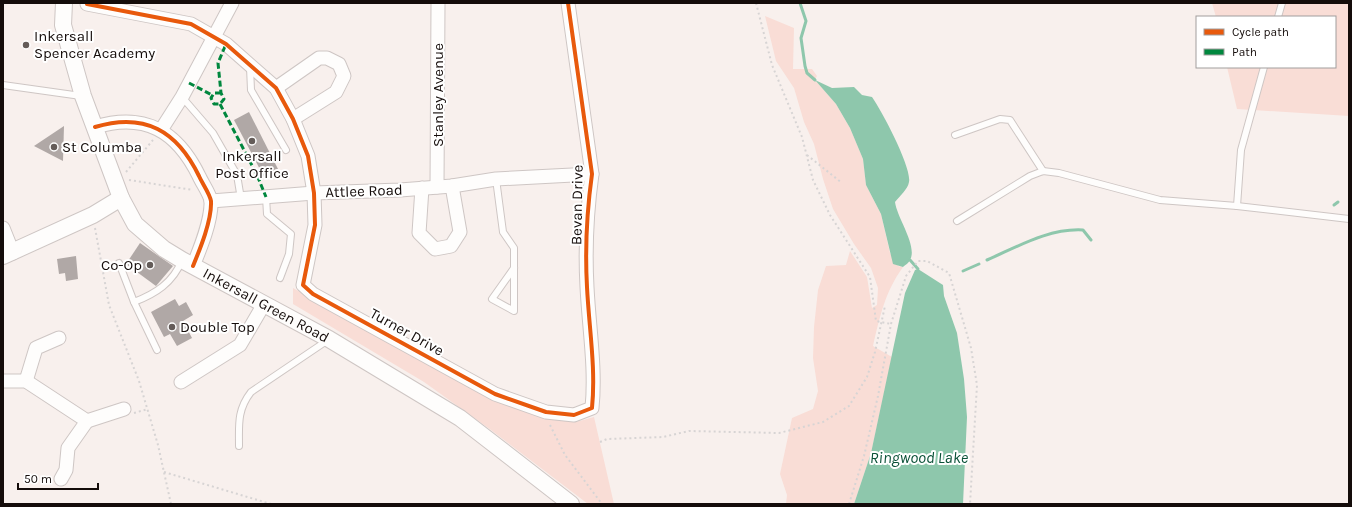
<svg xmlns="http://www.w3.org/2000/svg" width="1352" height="507" viewBox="0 0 1352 507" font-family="Karla,sans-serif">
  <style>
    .green { fill: #f9ddd6 }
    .water { fill: #8ec7ac }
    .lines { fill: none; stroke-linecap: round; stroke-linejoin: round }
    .stream { stroke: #8ec7ac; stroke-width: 3 }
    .building { fill: #b0a8a6 }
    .service-casing { stroke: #cec6c4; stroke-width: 8 }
    .minor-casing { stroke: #cec6c4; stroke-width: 15 }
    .tertiary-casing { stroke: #cec6c4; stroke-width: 18 }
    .path { stroke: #d7d4d4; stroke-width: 2; stroke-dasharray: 2 3; stroke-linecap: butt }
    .service { stroke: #fefdfc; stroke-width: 6 }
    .minor { stroke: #fefdfc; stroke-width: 13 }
    .tertiary { stroke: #fefdfc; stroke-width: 16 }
    .quiet { stroke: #00873e; stroke-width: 3; stroke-dasharray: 6 3; stroke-linecap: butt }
    .cycleway-casing { stroke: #fff; stroke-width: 6 }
    .cycleway { stroke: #e8590c; stroke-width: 4 }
    .poi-dot { fill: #645c59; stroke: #fff; stroke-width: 1.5 }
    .labels { text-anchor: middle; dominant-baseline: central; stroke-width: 4; stroke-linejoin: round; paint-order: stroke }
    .poi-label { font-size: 15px; fill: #140c0a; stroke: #fff; text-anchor: start }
    .street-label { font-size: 15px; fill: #140c0a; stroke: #fff }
    .water-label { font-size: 16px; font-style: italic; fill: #0a5137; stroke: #fff }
  </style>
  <rect width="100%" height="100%" fill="#f8f0ed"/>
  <!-- green -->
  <g class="green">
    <polygon points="1349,3 1349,116 1237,109 1227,67 1335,67 1335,17 1216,17 1212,3"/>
    <path d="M765,16L794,28L793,69H812L817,76L815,80L836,104L850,128L863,159L866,185L881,214L890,253L898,266L903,267C885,292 880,316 873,346L892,357L871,453L854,504H786L787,495L780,474L792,418L813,409L818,391L813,358L814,327L818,290L826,266L846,265L850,251L867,277L872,308L877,305L878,288L871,268L854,244L833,209L823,179L814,144L804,122L794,88L776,61Z"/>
    <polygon points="293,288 506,405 555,419 576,422 594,417 614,504 588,504 491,430 424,382 293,304"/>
  </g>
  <!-- water -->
  <g class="water">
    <path d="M815,80L832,88L854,87L862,95L872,97C882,111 912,168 909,182C908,189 899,197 895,202C897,218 918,246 910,260C909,263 905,265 903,267L893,264L881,214L866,185L863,159L850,128L836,104Z"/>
    <polygon points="918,269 943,285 944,296 957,333 964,379 967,417 963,504 854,504 871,453 905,293 915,270"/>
  </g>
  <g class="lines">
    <!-- stream -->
    <g class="stream">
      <polyline points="800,3 806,21 801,38 805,66 807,73 815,80"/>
      <polyline points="1334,205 1338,202"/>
      <polyline points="910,260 918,269"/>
      <path d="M987,260C1017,247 1049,228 1083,230L1091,240"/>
      <polyline points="963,271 979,264"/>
    </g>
  </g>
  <!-- building -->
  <g class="building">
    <polygon points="249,112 278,169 264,177 234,120"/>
    <polygon points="64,126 63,161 34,146"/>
    <polygon points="140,243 173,266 156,286 126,264"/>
    <polygon points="76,256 78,279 66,281 65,273 59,274 57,259"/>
    <polygon points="175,299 179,306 186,302 193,315 183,321 192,338 177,346 170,334 164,337 151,312"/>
  </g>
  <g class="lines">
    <!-- service casing -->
    <g class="service-casing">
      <g id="service">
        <polyline points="1278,17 1282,3"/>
        <polyline points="250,67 251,90 286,150"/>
        <polyline points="3,85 81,96"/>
        <polyline points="182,97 213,133 237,175 241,199"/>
        <polyline points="955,135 1000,119 1010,120 1043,171"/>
        <polyline points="496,179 503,232 514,248 514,311 492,299 514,268"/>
        <polyline points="266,197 267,214 291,234 289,254 280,278"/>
        <polyline points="1237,206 1241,150 1264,67"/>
        <polyline points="957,221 1030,176 1043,171 1059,173 1160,200 1237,206 1349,219"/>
        <path d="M119,263L134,302C155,294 173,283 182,260"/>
        <polyline points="134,302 157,350"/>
        <path d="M239,446C239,425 237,410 251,392L328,340"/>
      </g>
    </g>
    <!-- minor casing -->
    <g class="minor-casing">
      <g id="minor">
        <path d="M87,4L191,24L226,44L276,88L293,119L308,156L314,193L315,225L303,285L313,294L495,394L546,412L574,415L592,408C596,368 589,328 587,287C585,251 587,210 592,174L568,3"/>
        <polyline points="276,88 319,58 327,58 339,64 344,76 336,92 293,119"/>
        <path d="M95,127C145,112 177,131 199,176C202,183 210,194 211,201C212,220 200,249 193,266"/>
        <polyline points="161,130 182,97 232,3"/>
        <polyline points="437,187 438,3"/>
        <polyline points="422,188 419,233 435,249 451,246 460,232 452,186"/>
        <polyline points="211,201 314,193 400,190 452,186 496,179 592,174"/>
        <polyline points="3,228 13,253"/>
        <polyline points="3,381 26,381 87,421 68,448 66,470 61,479"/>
        <polyline points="26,381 36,348 59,338"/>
        <polyline points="181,382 240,345 264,304"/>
        <polyline points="87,421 124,409"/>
      </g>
    </g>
    <!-- tertiary casing -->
    <g class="tertiary-casing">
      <g id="tertiary">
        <path id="s1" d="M64,3L63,25L83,96L121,198L135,224L164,249L182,260L329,339L460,418L571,504"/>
        <polyline points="3,256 93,215 121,198"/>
      </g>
    </g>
    <!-- path -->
    <g class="path">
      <polyline points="756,3 772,65 802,137 813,180 830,215 870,277 876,321 891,324"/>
      <polyline points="807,155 842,183"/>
      <polyline points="126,172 153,140"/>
      <polyline points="129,180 193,190"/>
      <polyline points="95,228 109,305 139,381 158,445 171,504"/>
      <polyline points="134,413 148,409"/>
      <polyline points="550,425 565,455 602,504"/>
      <polyline points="600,442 607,439 663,437 689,431 779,433 823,422 849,406 867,377 875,352 885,306"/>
      <polyline points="164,472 271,504"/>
      <polyline points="849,504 864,456 878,396 891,324 906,276 918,261 927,261 949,273 971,348 977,385 970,504"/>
    </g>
    <!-- service -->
    <use href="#service" class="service"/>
    <!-- minor -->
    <use href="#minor" class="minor"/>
    <!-- tertiary -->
    <use href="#tertiary" class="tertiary"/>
    <!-- quiet -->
    <g class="quiet">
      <polyline points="189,83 212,95"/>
      <polyline points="221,93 214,93 211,98 214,104 220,104 224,99 221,93 218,63 226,44"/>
      <polyline points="220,104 257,175 266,197"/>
    </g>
    <!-- cycleway casing -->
    <g class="cycleway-casing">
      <g id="cycleway">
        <path d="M87,4L191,24L226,44L276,88L293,119L308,156L314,193L315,225L303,285L313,294L495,394L546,412L574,415L592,408C596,368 589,328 587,287C585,251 587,210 592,174L568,3"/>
        <path d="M95,127C145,112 177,131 199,176C202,183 210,194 211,201C212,220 200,249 193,266"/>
      </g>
    </g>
    <!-- cycleway -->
    <use href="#cycleway" class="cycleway"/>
  </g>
  <!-- markers -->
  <g class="poi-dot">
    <circle cx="26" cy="45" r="4"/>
    <circle cx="252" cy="141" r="4"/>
    <circle cx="54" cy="147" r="4"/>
    <circle cx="150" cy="265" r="4"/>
    <circle cx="172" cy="327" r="4"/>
  </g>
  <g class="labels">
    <!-- poi labels -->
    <g class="poi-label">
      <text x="34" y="36">Inkersall<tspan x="34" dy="17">Spencer Academy</tspan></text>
      <text x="62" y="147">St Columba</text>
      <text x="252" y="156" text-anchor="middle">Inkersall<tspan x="252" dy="17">Post Office</tspan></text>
      <text x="142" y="265" text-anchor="end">Co-Op</text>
      <text x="180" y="327">Double Top</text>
    </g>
    <!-- street labels -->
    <g class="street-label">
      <text transform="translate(438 95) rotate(-90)">Stanley Avenue</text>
      <text transform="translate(364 191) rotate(-2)">Attlee Road</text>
      <text transform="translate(577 205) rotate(-89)">Bevan Drive</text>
      <text stroke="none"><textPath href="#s1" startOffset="389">Inkersall Green Road</textPath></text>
      <text transform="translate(407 332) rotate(29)">Turner Drive</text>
    </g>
    <!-- water labels -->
    <g class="water-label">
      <text x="919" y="457">Ringwood Lake</text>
    </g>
  </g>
  <!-- border -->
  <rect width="1352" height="507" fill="none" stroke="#140c0a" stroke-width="8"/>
  <!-- legend -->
  <rect x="1196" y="16" width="140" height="52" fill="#ffffff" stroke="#a19e9d"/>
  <rect x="1204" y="29" width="20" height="6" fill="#e8590c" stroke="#a19e9d"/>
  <text x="1232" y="36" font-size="12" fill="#140c0a">Cycle path</text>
  <rect x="1204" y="49" width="20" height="6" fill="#00873e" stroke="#a19e9d"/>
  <text x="1232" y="56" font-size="12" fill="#140c0a">Path</text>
  <!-- scale -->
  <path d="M18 483v6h80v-6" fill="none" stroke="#140c0a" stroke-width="2"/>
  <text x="24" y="483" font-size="12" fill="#140c0a" stroke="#ffffff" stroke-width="3" paint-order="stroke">50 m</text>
</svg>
